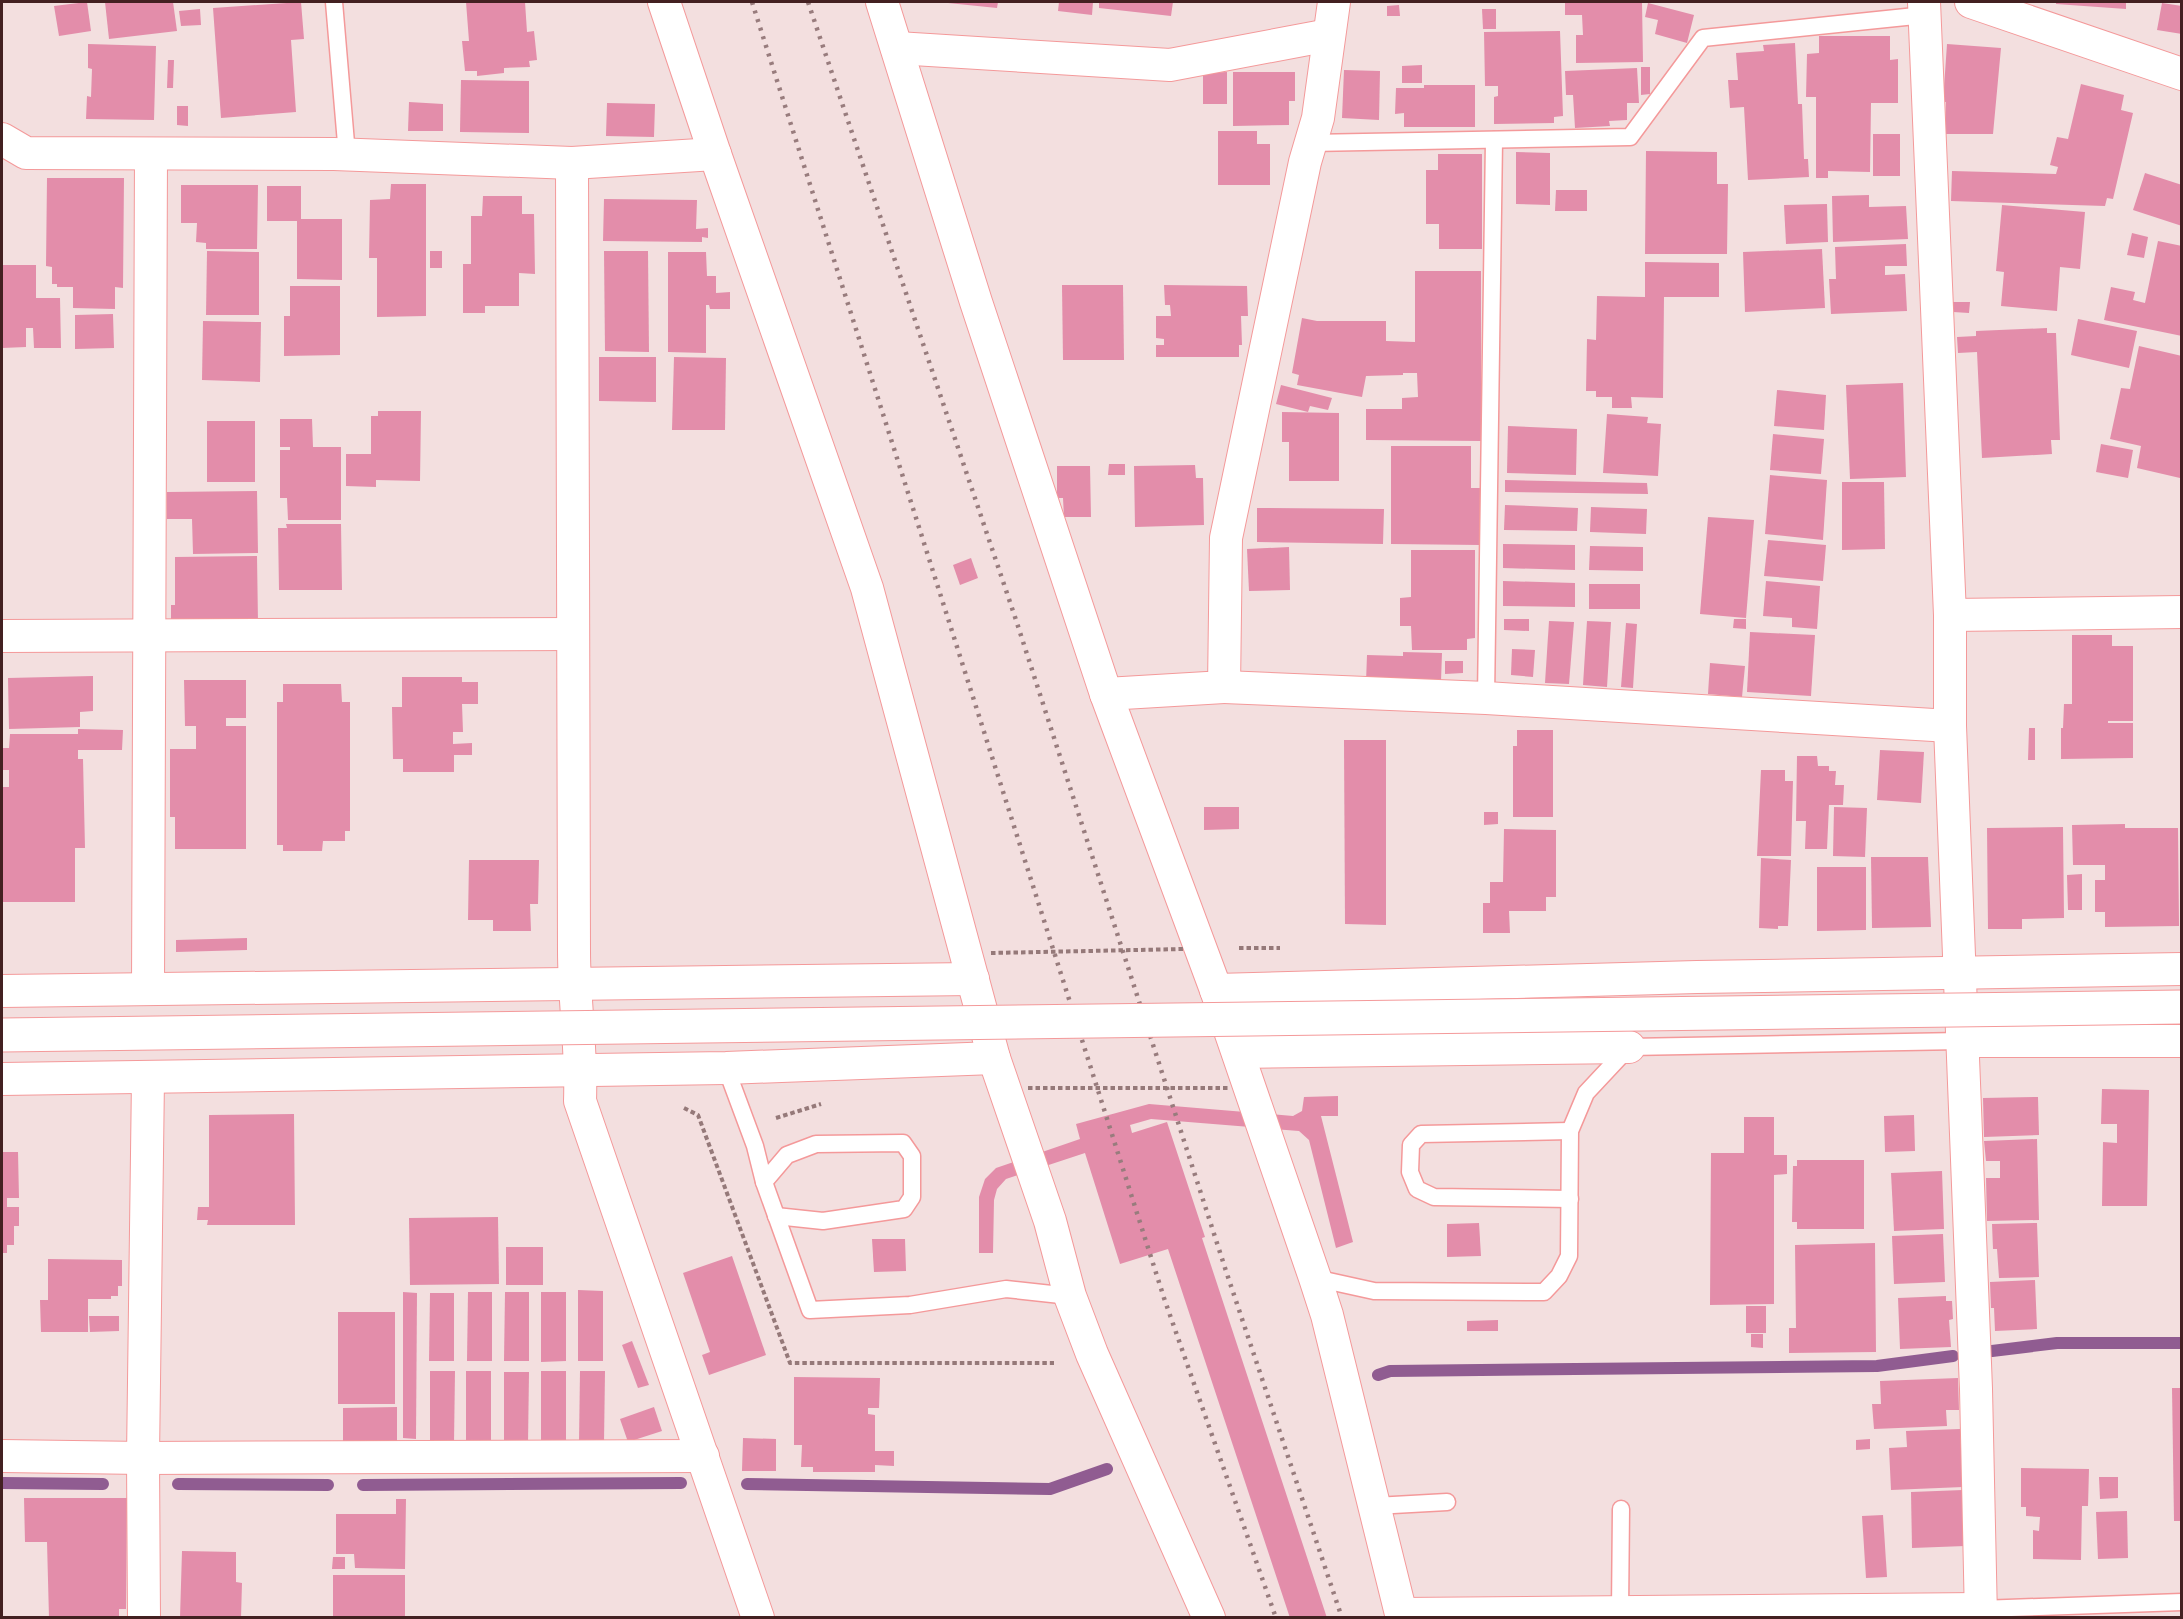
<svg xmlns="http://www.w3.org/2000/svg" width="2183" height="1619" viewBox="0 0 2183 1619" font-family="Overpass,sans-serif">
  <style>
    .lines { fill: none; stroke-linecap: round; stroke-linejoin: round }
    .stream { stroke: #905c91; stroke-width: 12 }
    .building { fill: #e38daa }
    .service-casing { stroke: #f4999a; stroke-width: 19 }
    .minor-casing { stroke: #f4999a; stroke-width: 34 }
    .path { stroke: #957979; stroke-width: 4; stroke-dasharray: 4.5 3; stroke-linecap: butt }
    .service { stroke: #fff; stroke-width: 16 }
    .minor { stroke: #fff; stroke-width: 32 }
    .rail { stroke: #987c7d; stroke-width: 4.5; stroke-dasharray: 3 6; stroke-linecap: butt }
    .tertiary-bridge-casing { stroke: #f4999a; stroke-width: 35; stroke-linecap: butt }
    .path-bridge { stroke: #957979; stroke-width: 4; stroke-dasharray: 4.5 3; stroke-linecap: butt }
    .tertiary-bridge { stroke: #fff; stroke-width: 33 }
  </style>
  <rect width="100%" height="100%" fill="#f3dfdf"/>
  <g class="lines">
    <!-- stream -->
    <g class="stream">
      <polyline points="1992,1351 2057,1343 2182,1343"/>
      <polyline points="1378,1375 1390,1371 1877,1366 1953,1356"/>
      <polyline points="2,1483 103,1484"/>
      <polyline points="178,1484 328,1485"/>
      <polyline points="747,1484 1050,1489 1107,1469"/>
      <polyline points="363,1485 681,1483"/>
    </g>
  </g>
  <!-- building -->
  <g class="building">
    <polygon points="87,2 91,31 59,36 54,6"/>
    <polygon points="105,2 173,2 177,31 109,39"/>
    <polygon points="301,2 304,39 291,40 296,112 221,118 213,8"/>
    <polygon points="466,2 525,2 527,32 534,31 537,60 529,61 530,67 504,68 504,73 477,76 477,71 465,71 462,41 469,41"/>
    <polygon points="948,2 998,2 997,8 948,3"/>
    <polygon points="1059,2 1093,2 1092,15 1058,11"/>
    <polygon points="1099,2 1173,2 1171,16 1099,8"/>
    <polygon points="1565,2 1642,2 1643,62 1576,63 1576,35 1583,35 1582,15 1565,15"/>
    <polygon points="2056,2 2126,2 2126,9 2056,4"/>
    <polygon points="1648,3 1694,15 1687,43 1655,34 1658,20 1645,17"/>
    <polygon points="2162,3 2182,6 2182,34 2157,30"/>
    <polygon points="1399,5 1400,16 1387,16 1387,6"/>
    <polygon points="200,9 201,25 181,26 179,11"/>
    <polygon points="1482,9 1496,9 1496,29 1483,29"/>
    <polygon points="1560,31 1563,116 1554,117 1554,123 1494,124 1494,97 1498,96 1498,86 1485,86 1484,32"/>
    <polygon points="1819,36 1890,36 1890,60 1898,59 1898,103 1871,103 1870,172 1828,171 1828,178 1816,178 1816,97 1806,97 1807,54 1819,53"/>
    <polygon points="1795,43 1798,104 1802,104 1804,159 1808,159 1809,177 1748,180 1744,107 1730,108 1728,80 1738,80 1736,53 1764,51 1763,45"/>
    <polygon points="88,44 156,46 154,120 86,119 87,96 91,97 92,69 88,68"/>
    <polygon points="1947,44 2001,48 1993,134 1945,134 1946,102 1943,102"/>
    <polygon points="168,60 174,60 173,88 167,88"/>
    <polygon points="1422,65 1422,83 1402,83 1402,66"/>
    <polygon points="1641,67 1650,67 1650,94 1641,95"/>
    <polygon points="1637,68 1639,103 1627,103 1627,120 1609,121 1610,126 1575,128 1573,95 1566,95 1565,71"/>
    <polygon points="1344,70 1380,71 1379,120 1342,118"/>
    <polygon points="1227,72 1227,104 1203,104 1203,73"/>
    <polygon points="1233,72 1295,72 1295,101 1289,101 1289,125 1233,126"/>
    <polygon points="461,80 529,81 529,133 460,132"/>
    <polygon points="2081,84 2124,95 2121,110 2133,113 2113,199 2107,198 2105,206 1951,201 1952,171 2056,174 2058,167 2050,165 2057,137 2068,139"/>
    <polygon points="1424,85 1475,85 1475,127 1404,127 1404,113 1395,114 1396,88 1424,88"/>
    <polygon points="409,102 443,104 443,131 408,131"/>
    <polygon points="607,103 655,104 654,137 606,136"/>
    <polygon points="177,106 188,106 188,126 177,125"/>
    <polygon points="1218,131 1257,131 1257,144 1270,144 1270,185 1218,185"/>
    <rect x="1873" y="134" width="27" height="42"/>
    <polygon points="1646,151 1717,152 1717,184 1728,184 1727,254 1645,254"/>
    <polygon points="1516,152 1550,153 1550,205 1516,204"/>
    <polygon points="1438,154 1482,154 1482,249 1439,249 1439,224 1426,224 1426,170 1438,170"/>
    <polygon points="2145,173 2182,185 2182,226 2133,210"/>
    <polygon points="47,178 124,178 123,288 115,287 115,309 73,308 73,287 57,287 57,284 52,284 52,267 46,266"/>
    <polygon points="391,184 426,184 426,316 377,317 377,258 369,258 370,200 390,199"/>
    <polygon points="181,185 258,185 257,249 206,249 206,243 196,242 197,223 181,223"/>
    <polygon points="267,186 301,186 301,219 342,219 342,280 297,279 297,221 267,221"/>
    <polygon points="1556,190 1587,190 1587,211 1555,211"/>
    <polygon points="1869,195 1869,207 1906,206 1908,239 1833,242 1832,196"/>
    <polygon points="483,196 522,196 522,214 534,214 535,274 519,273 519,306 485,306 485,313 463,313 463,264 471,264 471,216 482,216"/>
    <polygon points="604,199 697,200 696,229 708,228 708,238 702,237 702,242 603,241"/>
    <polygon points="1827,204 1828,242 1786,244 1784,205"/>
    <polygon points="2002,205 2085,212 2080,269 2060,267 2057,311 2001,306 2004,272 1996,271"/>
    <polygon points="2132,233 2148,237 2144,258 2127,255"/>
    <polygon points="2158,241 2182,246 2182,336 2104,320 2111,287 2135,292 2133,300 2145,303"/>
    <polygon points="1906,244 1907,266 1885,266 1885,275 1905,274 1907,311 1831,314 1829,279 1836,279 1835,247"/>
    <polygon points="1822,249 1825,308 1745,312 1743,252"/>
    <polygon points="207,251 259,252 259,315 206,315"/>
    <rect x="430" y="251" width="12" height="17"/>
    <polygon points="604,251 648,251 649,352 605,351"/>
    <polygon points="668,252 706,252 707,276 716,276 716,293 730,292 730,309 710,309 709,305 706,305 706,353 668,352"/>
    <polygon points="1645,262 1719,263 1719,297 1664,297 1663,398 1631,397 1632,408 1612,408 1612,397 1596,397 1596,391 1586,391 1587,339 1596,340 1597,296 1645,297"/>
    <polygon points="2,265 36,265 36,298 60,298 61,348 34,348 33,328 26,328 26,347 2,348"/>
    <polygon points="1415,271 1481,271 1481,441 1366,440 1366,409 1402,409 1402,398 1418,397 1417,373 1403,373 1403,375 1366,376 1362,397 1297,385 1299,375 1292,373 1302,318 1317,321 1386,321 1386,341 1415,342"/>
    <polygon points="1062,285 1123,285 1124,360 1063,360"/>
    <polygon points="1164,285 1247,286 1248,316 1241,316 1242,345 1239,345 1239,357 1156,357 1156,345 1164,345 1164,339 1156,338 1156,316 1171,316 1170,305 1165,305"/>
    <polygon points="290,286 340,286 340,355 284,356 284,316 290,316"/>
    <polygon points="1953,302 1970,302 1969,313 1953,312"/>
    <polygon points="113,314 114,348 75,349 75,315"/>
    <polygon points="2078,319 2137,331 2129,368 2071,355"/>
    <polygon points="203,321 261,322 260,382 202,380"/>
    <polygon points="2047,328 2047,333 2056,333 2060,440 2051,440 2052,454 1982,458 1977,352 1958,353 1957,337 1976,336 1976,331"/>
    <polygon points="2139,346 2182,356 2180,478 2137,468 2141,446 2110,439 2121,388 2130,389"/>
    <polygon points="599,357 656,357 656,402 599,401"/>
    <polygon points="674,357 726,358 725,430 672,430"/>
    <polygon points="1903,383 1906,477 1850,479 1846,385"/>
    <polygon points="1281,385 1332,398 1328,410 1310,406 1308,412 1276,404"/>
    <polygon points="1777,390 1826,395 1824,430 1774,426"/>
    <polygon points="378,411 421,411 420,481 376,480 376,487 346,486 346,454 371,454 371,416 378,416"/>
    <polygon points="1282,412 1339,413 1339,481 1289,481 1289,442 1282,442"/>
    <polygon points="1607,414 1648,417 1647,423 1661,424 1658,476 1603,473"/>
    <polygon points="280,419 312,419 313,447 341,447 341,520 288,520 287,498 280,498 280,450 290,450 290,447 280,447"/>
    <rect x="207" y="421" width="48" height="61"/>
    <polygon points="1508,426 1577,429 1576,475 1507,473"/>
    <polygon points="1773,434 1824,439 1821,474 1770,470"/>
    <polygon points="2101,444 2133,450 2128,478 2096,472"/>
    <polygon points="1391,446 1471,446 1471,488 1480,488 1481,545 1391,544"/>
    <polygon points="1109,464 1125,464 1125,475 1108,475"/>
    <polygon points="1195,465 1196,478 1203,478 1204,525 1135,527 1134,466"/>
    <polygon points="1057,466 1090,466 1091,517 1064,517 1063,498 1057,498"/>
    <polygon points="1770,475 1827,480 1823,540 1765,534"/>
    <polygon points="1505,480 1647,483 1648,494 1505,492"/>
    <polygon points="1842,482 1884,482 1885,549 1842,550"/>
    <polygon points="257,491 258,553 193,554 192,519 167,519 167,492"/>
    <polygon points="1505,505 1578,508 1577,531 1504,530"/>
    <polygon points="1591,507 1647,509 1646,534 1590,532"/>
    <polygon points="1257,508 1384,509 1383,544 1257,542"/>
    <polygon points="1708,517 1754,520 1746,618 1700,614"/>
    <polygon points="286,524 341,524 342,590 279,590 278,528 287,528"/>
    <polygon points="1768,540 1826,545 1823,581 1764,576"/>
    <polygon points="1503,544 1575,545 1575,570 1503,568"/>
    <polygon points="1590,546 1643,547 1643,571 1589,570"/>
    <polygon points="1289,547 1290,590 1249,591 1247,549"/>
    <polygon points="1411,550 1475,550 1475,638 1467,639 1467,650 1412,650 1411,626 1400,626 1400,598 1411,597"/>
    <polygon points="257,556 258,623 190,623 190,619 171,620 171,605 175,605 175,557"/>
    <polygon points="971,558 978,578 960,585 953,565"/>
    <polygon points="1503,581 1575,583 1575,607 1503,606"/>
    <polygon points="1766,581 1820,586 1817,629 1792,627 1792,618 1763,616"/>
    <rect x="1589" y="584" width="51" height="25"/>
    <polygon points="1504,619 1529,619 1529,631 1504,630"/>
    <polygon points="1734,619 1746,619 1746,629 1733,628"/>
    <polygon points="1549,621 1574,622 1569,684 1545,683"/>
    <polygon points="1587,621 1611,622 1607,687 1583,685"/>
    <polygon points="1626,623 1637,624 1633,688 1621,687"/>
    <polygon points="1750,632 1815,635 1811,696 1747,692"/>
    <polygon points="2072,635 2112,635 2112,646 2133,646 2133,721 2108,721 2108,723 2133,723 2133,758 2061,759 2061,728 2063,728 2064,704 2072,704"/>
    <polygon points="1512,649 1535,650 1533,677 1511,675"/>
    <polygon points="1403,652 1442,653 1441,681 1366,682 1367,655 1403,656"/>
    <polygon points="1445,661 1463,661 1463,673 1445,674"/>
    <polygon points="1710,663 1745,666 1742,697 1708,694"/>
    <polygon points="93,676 93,711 80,712 80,727 9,729 8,678"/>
    <polygon points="402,677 462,677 462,682 478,682 478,704 462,704 463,732 453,732 453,744 472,743 472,755 454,755 454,772 403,772 403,759 393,759 392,707 402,707"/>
    <polygon points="184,680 246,680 246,718 226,718 226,726 246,726 246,849 175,849 175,817 170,817 170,749 196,749 196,726 185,726"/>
    <polygon points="283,684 341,684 342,702 350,702 350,831 345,831 345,841 323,841 322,851 283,851 283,845 277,845 277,702 283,702"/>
    <polygon points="2029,728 2035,728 2035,760 2028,760"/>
    <polygon points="78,729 123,730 122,750 78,750 78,759 83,759 85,848 75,848 75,902 2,902 2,787 9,787 9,770 2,770 2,748 9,748 10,734 78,734"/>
    <polygon points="1517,730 1553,730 1553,817 1513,817 1513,746 1517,746"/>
    <polygon points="1344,740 1386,740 1386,925 1345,924"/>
    <polygon points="1880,750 1924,752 1921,803 1877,800"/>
    <polygon points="1797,756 1817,756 1818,766 1829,766 1829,771 1836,771 1835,785 1844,785 1843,805 1829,805 1827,849 1805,849 1806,821 1796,821"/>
    <polygon points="1761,770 1785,770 1785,781 1793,781 1791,856 1757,856"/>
    <polygon points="1204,807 1239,807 1239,829 1204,830"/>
    <polygon points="1834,807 1867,808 1865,857 1833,856"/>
    <polygon points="1484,812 1498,812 1498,824 1484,825"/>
    <polygon points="2125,824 2125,828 2178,828 2179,926 2105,927 2105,912 2095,912 2095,880 2105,880 2105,865 2073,865 2072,825"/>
    <polygon points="2063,827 2064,918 2022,919 2022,929 1988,929 1987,828"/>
    <polygon points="1504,829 1556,830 1556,897 1546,897 1546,911 1509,911 1510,933 1483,933 1483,903 1490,903 1490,882 1503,882"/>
    <polygon points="1871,857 1928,857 1931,927 1872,928"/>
    <polygon points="1761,858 1791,860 1788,926 1778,926 1778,929 1759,928"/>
    <polygon points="469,860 539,860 538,904 530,904 531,931 493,931 493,920 468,920"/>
    <polygon points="1817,867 1866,867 1866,930 1817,931"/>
    <polygon points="2082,874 2082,910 2068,910 2067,875"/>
    <polygon points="247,938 247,950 176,952 176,940"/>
    <polygon points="2102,1089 2149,1090 2147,1206 2102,1206 2103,1142 2117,1143 2117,1124 2101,1124"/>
    <polygon points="1338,1096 1338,1116 1321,1116 1353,1242 1336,1248 1309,1140 1299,1131 1151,1119 1130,1125 1132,1133 1167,1122 1205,1237 1202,1238 1327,1618 1290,1618 1168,1249 1120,1264 1085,1153 1006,1179 997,1189 994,1200 993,1253 979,1253 979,1197 985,1179 996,1168 1080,1139 1076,1124 1149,1104 1293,1116 1302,1111 1304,1097"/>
    <polygon points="2038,1097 2039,1135 1984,1137 1983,1098"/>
    <polygon points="294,1114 295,1225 207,1225 208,1220 197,1220 198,1207 209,1207 209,1115"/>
    <polygon points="1914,1115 1915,1151 1885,1152 1884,1116"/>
    <polygon points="1744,1117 1774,1117 1774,1155 1787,1155 1787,1174 1774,1175 1774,1304 1710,1305 1711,1153 1744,1153"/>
    <polygon points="2037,1139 2039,1220 1987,1221 1986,1178 2000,1178 2000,1161 1986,1161 1984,1141"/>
    <polygon points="2,1152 18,1152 19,1198 7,1198 7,1207 19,1207 19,1226 14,1226 14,1245 7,1245 7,1253 2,1253"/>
    <polygon points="1797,1160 1864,1160 1864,1229 1797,1229 1797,1222 1792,1222 1793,1166 1797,1166"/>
    <polygon points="1942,1171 1944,1229 1894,1231 1891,1173"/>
    <polygon points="498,1217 499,1284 410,1285 409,1218"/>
    <polygon points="1479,1223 1481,1256 1447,1257 1447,1224"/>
    <polygon points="2037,1223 2039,1277 1999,1278 1997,1249 1993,1249 1992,1224"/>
    <polygon points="1943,1234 1945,1282 1894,1284 1892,1236"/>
    <polygon points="872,1239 905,1239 906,1271 874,1272"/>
    <polygon points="1875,1243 1876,1352 1789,1353 1789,1328 1796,1328 1795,1245"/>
    <rect x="506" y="1247" width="37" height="38"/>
    <polygon points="732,1256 766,1355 709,1375 702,1355 710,1352 683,1273"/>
    <polygon points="48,1259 122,1260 122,1286 118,1286 118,1296 111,1296 111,1299 88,1299 88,1332 41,1332 40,1300 48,1300"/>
    <polygon points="2035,1280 2037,1329 1995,1331 1994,1308 1991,1308 1990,1282"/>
    <polygon points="578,1290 603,1291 603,1361 578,1361"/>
    <polygon points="403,1292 417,1293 416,1439 403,1438"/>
    <polygon points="468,1292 492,1292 492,1361 467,1361"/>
    <polygon points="505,1292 529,1292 529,1361 504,1361"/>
    <polygon points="541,1292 566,1292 566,1361 541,1362"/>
    <polygon points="430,1293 454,1293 454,1361 429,1361"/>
    <polygon points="1946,1296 1946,1301 1952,1301 1953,1319 1949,1320 1951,1347 1900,1349 1898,1298"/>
    <rect x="1746" y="1306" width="20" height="27"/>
    <rect x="338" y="1312" width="57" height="92"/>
    <polygon points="89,1316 119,1316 119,1331 90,1332"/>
    <polygon points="1498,1320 1498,1331 1467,1331 1467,1321"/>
    <polygon points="1751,1334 1763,1334 1763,1348 1751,1347"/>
    <polygon points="632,1341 649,1385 638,1388 622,1345"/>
    <polygon points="430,1371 455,1371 454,1443 430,1443"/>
    <rect x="466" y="1371" width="25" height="72"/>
    <rect x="541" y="1371" width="25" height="72"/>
    <polygon points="580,1371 605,1371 604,1443 579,1443"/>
    <polygon points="504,1372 529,1372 528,1444 504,1444"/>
    <polygon points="794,1377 880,1378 879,1408 868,1408 868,1414 875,1415 875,1451 894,1451 894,1466 875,1465 875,1472 813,1472 813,1467 801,1467 802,1445 794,1445"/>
    <polygon points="1958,1378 1959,1410 1946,1410 1947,1426 1874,1429 1872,1404 1881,1404 1880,1381"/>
    <polygon points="2172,1388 2182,1388 2182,1521 2174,1521"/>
    <polygon points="397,1407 397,1441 343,1441 343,1408"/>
    <polygon points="654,1407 662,1431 628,1442 620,1419"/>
    <polygon points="1960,1429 1963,1487 1891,1490 1889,1448 1907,1447 1906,1431"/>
    <polygon points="743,1438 776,1439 776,1471 742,1471"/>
    <polygon points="1870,1439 1870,1449 1856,1450 1856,1440"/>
    <polygon points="2021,1468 2089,1469 2088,1506 2082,1506 2081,1560 2033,1559 2033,1530 2039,1531 2040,1517 2026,1516 2026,1507 2021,1507"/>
    <polygon points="2099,1477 2118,1477 2118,1498 2100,1499"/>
    <polygon points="1963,1490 1965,1546 1912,1548 1911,1492"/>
    <polygon points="24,1498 127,1498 126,1609 119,1609 119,1618 49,1618 47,1542 25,1542"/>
    <polygon points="396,1499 406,1499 405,1569 355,1568 354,1554 336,1554 336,1514 396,1514"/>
    <polygon points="2127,1511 2128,1558 2098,1559 2096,1512"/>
    <polygon points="1883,1515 1887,1577 1866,1578 1862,1516"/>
    <polygon points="182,1551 236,1552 236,1582 242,1583 241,1618 180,1618"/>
    <polygon points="333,1557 345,1557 345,1569 332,1569"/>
    <rect x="333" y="1575" width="72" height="43"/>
  </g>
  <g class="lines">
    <!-- service casing -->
    <g class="service-casing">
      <g id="service">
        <polyline points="334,2 347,155"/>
        <polyline points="1310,143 1630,137 1703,38 1925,15"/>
        <polyline points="1486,698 1494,140"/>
        <polyline points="726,1068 755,1146 764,1182 810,1310 910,1305 1006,1289 1070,1296"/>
        <polyline points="1570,1131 1421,1134 1411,1145 1410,1172 1417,1189 1434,1197 1570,1199"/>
        <polyline points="764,1182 787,1155 816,1144 903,1143 912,1156 912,1197 904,1209 823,1221 776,1216"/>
        <polyline points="1315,1278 1374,1291 1544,1292 1559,1276 1569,1256 1570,1131 1586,1093 1629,1047 1961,1041"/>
        <polyline points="1375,1506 1447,1502"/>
        <polyline points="1980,1609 2182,1602"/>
        <polyline points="1620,1612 1621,1509"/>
      </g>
    </g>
    <!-- minor casing -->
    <g class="minor-casing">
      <g id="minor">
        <polyline points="664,2 715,154 867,588 994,1058 1050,1221 1070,1296 1092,1354 1209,1618"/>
        <polyline points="882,2 976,302 1106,694 1216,990 1315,1278 1327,1315 1402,1618"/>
        <polyline points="1924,2 1950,615 1950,726 1976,1389 1981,1618"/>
        <polyline points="1971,2 2182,74"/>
        <polyline points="897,48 1170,65 1329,35"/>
        <polyline points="2,139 26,153 334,154 572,163 715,154"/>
        <path d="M572,163L574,951C574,1001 582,1051 580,1101L758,1618"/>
        <polyline points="1950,615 2182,612"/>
        <polyline points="2,636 573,634"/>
        <polyline points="1224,687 1486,698 1950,726"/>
        <polyline points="1106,694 1224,687 1226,538 1305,162 1318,118 1334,2"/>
        <polyline points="148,989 151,154"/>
        <polyline points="1216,990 1697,977 2182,969"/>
        <polyline points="2,991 973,979"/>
        <polyline points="1961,1041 2182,1041"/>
        <polyline points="1238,1052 1629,1047"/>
        <polyline points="2,1079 726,1068 994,1058"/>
        <polyline points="2,1456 143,1458 703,1456"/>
        <polyline points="1401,1614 1980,1609"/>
        <polyline points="144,1618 143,1458 148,1078"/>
      </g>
    </g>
    <!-- path -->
    <g class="path">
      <polyline points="1239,948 1280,948"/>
      <polyline points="684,1108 698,1115 790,1363 1054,1363"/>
      <polyline points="776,1118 821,1104"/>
    </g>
    <!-- service -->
    <use href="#service" class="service"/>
    <!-- minor -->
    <use href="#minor" class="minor"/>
    <!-- rail -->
    <g class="rail">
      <polyline points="752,2 1164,1298 1276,1618"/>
      <polyline points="808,2 1016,620 1226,1271 1342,1618"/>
    </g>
    <!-- tertiary-bridge casing -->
    <g class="tertiary-bridge-casing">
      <polyline id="tertiary-bridge" points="2,1035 2182,1007"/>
    </g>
    <!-- path-bridge -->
    <g class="path-bridge">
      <polyline points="991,953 1184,949"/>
      <polyline points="1028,1088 1228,1088"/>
    </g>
    <!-- tertiary-bridge -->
    <use href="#tertiary-bridge" class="tertiary-bridge"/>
  </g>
  <!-- border -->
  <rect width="2183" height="1619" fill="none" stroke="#432021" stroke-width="6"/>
</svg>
